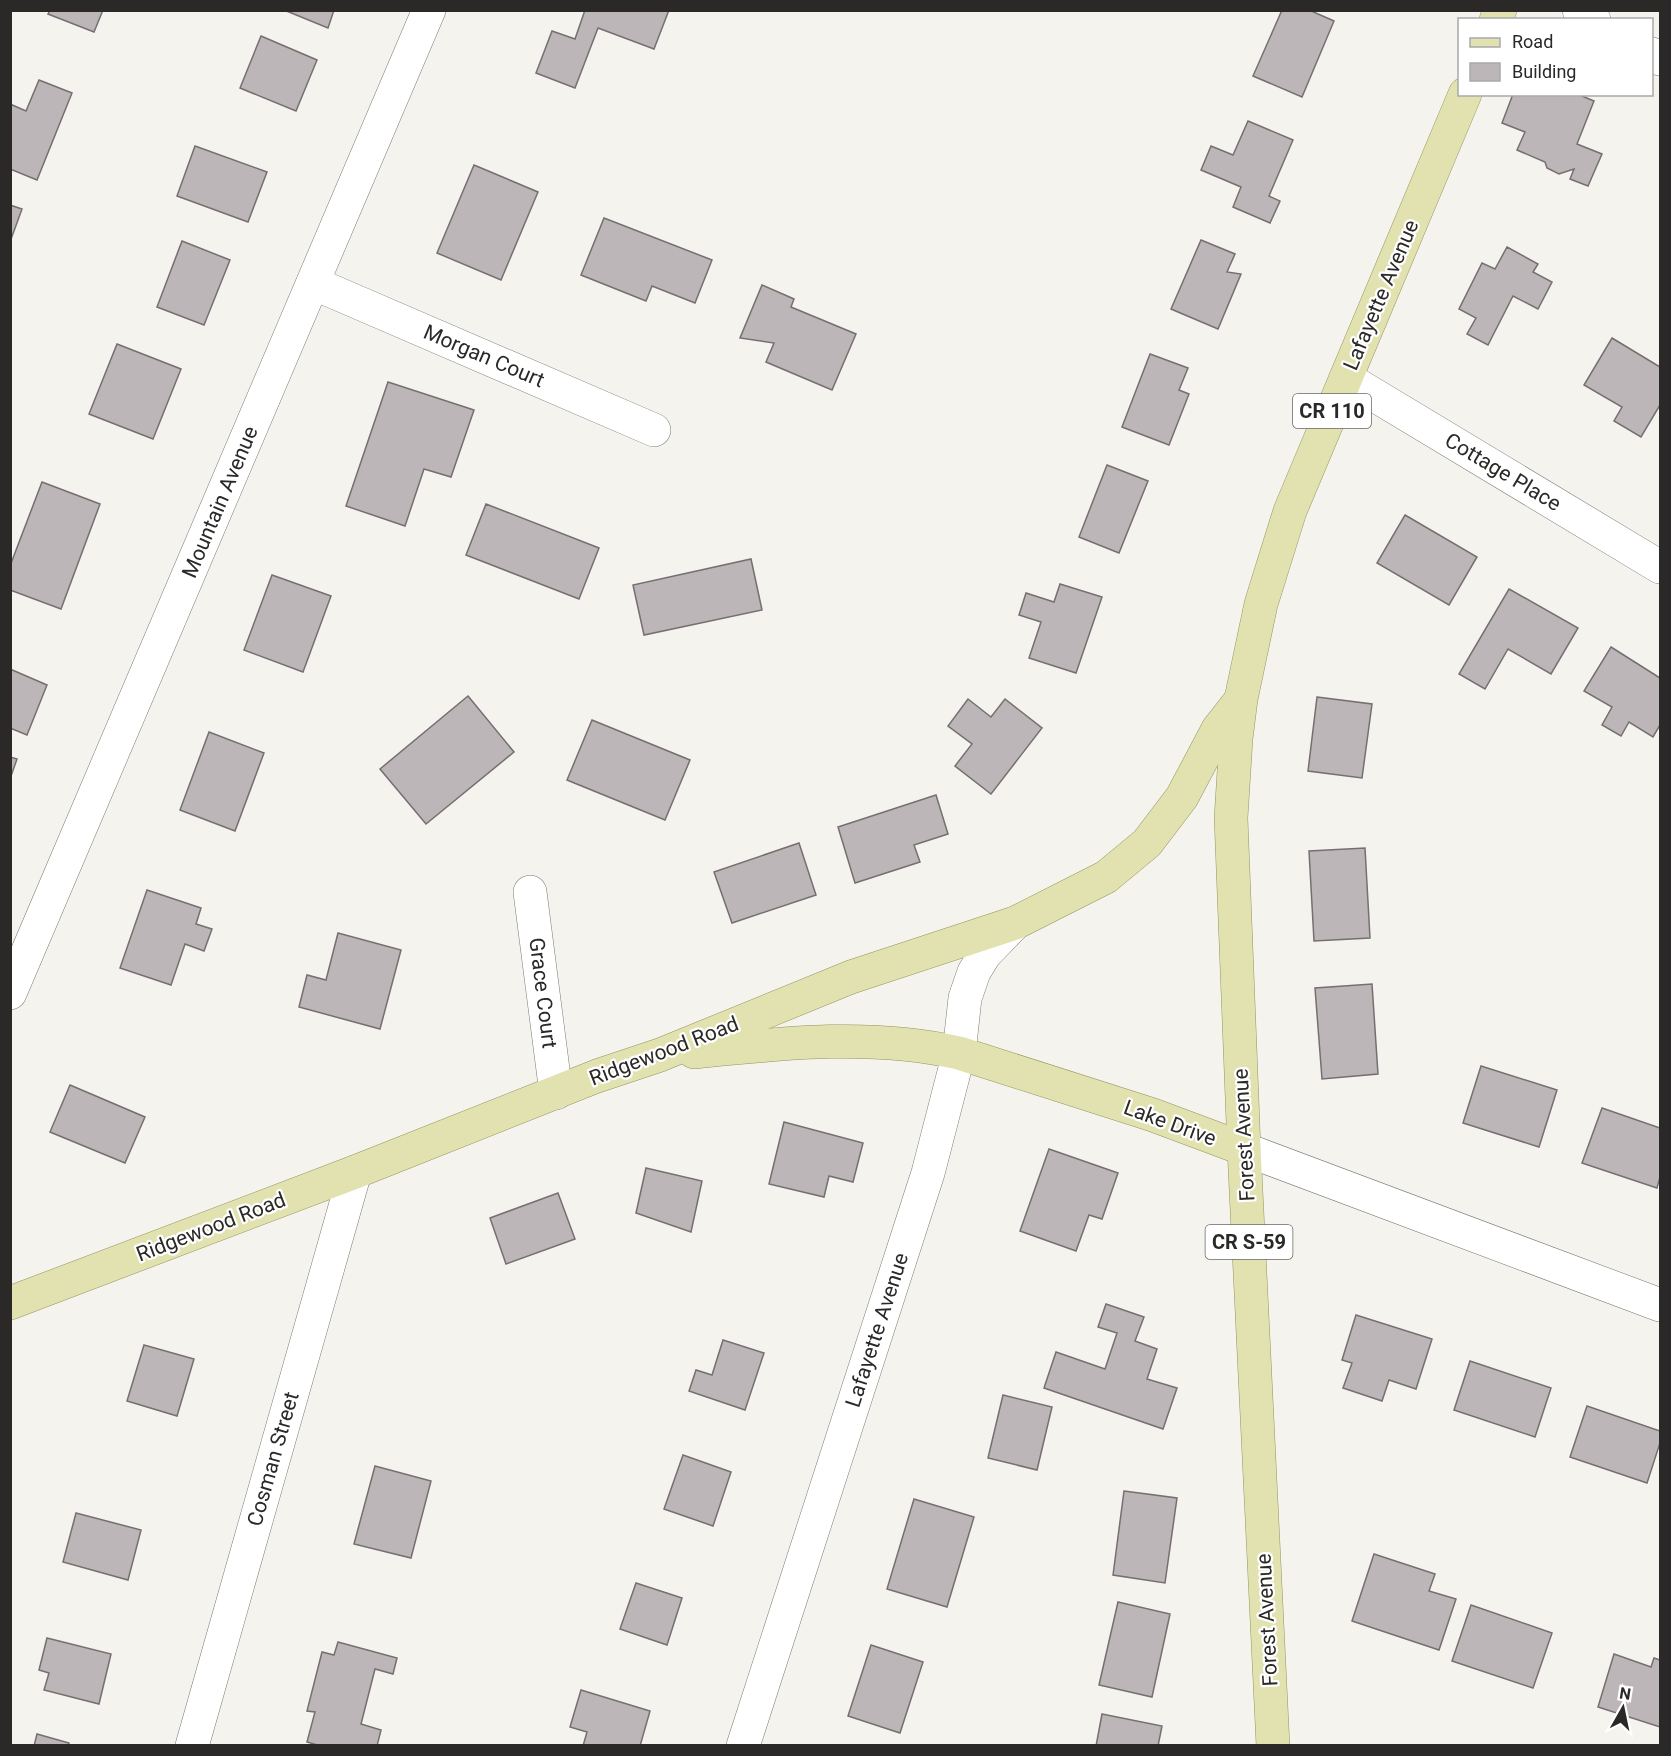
<svg xmlns="http://www.w3.org/2000/svg" width="1671" height="1756" viewBox="0 0 1671 1756" font-family="Roboto,sans-serif">
  <style>
    .building { fill: #bdb6b8; stroke: #756f71; stroke-width: 1.5 }
    .lines { fill: none; stroke-linecap: round; stroke-linejoin: round }
    .minor-casing { stroke: #7d7b76; stroke-width: 34 }
    .major-casing { stroke: #94955e; stroke-width: 34 }
    .minor { stroke: #fff; stroke-width: 33 }
    .major { stroke: #e1e2b0; stroke-width: 33 }
    .labels { text-anchor: middle; dominant-baseline: central; stroke-width: 4.5; stroke-linejoin: round; paint-order: stroke }
    .shield { fill: #fff; stroke: #6a6968; stroke-width: 1.5 }
    .shield-label { font-size: 20px; font-weight: bold; fill: #2a2927 }
    .street-label { font-size: 21px; fill: #2a2927; stroke: #fff }
  </style>
  <rect width="100%" height="100%" fill="#f5f3ed"/>
  <!-- building -->
  <g class="building">
    <polygon points="50,10 103,10 94,32 48,14"/>
    <polygon points="284,10 334,10 328,28"/>
    <polygon points="585,10 669,10 654,49 598,28 575,88 536,73 552,31 575,39"/>
    <polygon points="1282,10 1309,10 1334,21 1302,97 1253,76"/>
    <polygon points="261,36 317,60 296,111 240,88"/>
    <polygon points="39,80 72,93 37,180 10,169 10,104 26,111"/>
    <polygon points="1513,94 1577,94 1594,101 1577,144 1602,154 1588,186 1570,179 1574,169 1559,174 1547,168 1545,162 1517,150 1525,132 1502,123"/>
    <polygon points="1248,121 1293,140 1269,196 1280,201 1270,223 1233,207 1241,187 1201,170 1211,146 1233,155"/>
    <polygon points="195,146 267,172 248,222 177,196"/>
    <polygon points="474,165 538,192 501,280 437,253"/>
    <polygon points="10,205 22,209 10,242"/>
    <polygon points="604,218 712,260 695,303 652,286 646,301 581,275"/>
    <polygon points="1201,240 1235,254 1227,272 1241,274 1218,329 1171,309"/>
    <polygon points="182,241 230,260 204,325 157,307"/>
    <polygon points="1507,247 1538,264 1533,272 1552,282 1538,309 1513,296 1488,345 1467,334 1476,318 1459,309 1482,263 1495,269"/>
    <polygon points="762,285 794,299 791,307 856,334 832,390 766,362 774,343 740,338"/>
    <polygon points="1612,338 1660,367 1660,405 1641,437 1614,421 1622,407 1584,385"/>
    <polygon points="117,344 181,369 153,439 89,414"/>
    <polygon points="1150,354 1188,368 1179,390 1189,394 1169,445 1122,427"/>
    <polygon points="388,382 474,410 451,477 424,469 405,526 346,506"/>
    <polygon points="1107,465 1148,481 1119,553 1079,537"/>
    <polygon points="42,482 100,504 61,609 10,590 10,566"/>
    <polygon points="486,504 599,548 579,599 466,555"/>
    <polygon points="1405,515 1477,557 1449,605 1377,563"/>
    <polygon points="751,559 762,610 644,635 633,585"/>
    <polygon points="272,575 331,596 303,672 244,650"/>
    <polygon points="1060,584 1102,597 1076,673 1029,658 1041,622 1019,615 1026,593 1054,602"/>
    <polygon points="1509,589 1578,628 1551,674 1508,649 1485,689 1459,674"/>
    <polygon points="1611,647 1660,678 1660,725 1653,737 1629,722 1621,736 1602,725 1612,707 1584,691"/>
    <polygon points="10,669 47,685 27,735 10,728"/>
    <polygon points="468,696 514,752 426,824 380,769"/>
    <polygon points="1317,697 1372,704 1362,778 1308,771"/>
    <polygon points="968,699 991,717 1005,699 1042,728 991,794 955,766 972,744 948,726"/>
    <polygon points="592,720 690,760 665,820 567,780"/>
    <polygon points="209,732 264,753 235,831 180,810"/>
    <polygon points="10,757 17,759 10,779"/>
    <polygon points="936,795 948,834 914,845 920,862 855,883 838,827"/>
    <polygon points="799,843 816,895 732,923 714,872"/>
    <polygon points="1365,848 1370,938 1314,941 1309,851"/>
    <polygon points="147,890 201,908 196,924 212,929 204,951 185,944 171,985 120,968"/>
    <polygon points="338,933 401,950 380,1029 299,1007 307,975 326,980"/>
    <polygon points="1372,984 1378,1074 1322,1079 1315,988"/>
    <polygon points="1481,1066 1557,1090 1539,1147 1463,1123"/>
    <polygon points="70,1085 145,1117 125,1163 50,1132"/>
    <polygon points="1602,1108 1660,1128 1660,1177 1657,1188 1582,1163"/>
    <polygon points="784,1122 863,1143 853,1182 829,1176 824,1197 769,1184"/>
    <polygon points="1049,1149 1118,1173 1102,1219 1089,1215 1076,1251 1020,1231"/>
    <polygon points="646,1168 702,1181 691,1232 636,1213"/>
    <polygon points="558,1193 575,1239 506,1264 490,1218"/>
    <polygon points="1106,1304 1144,1317 1135,1341 1157,1349 1147,1379 1177,1388 1163,1429 1044,1388 1056,1352 1105,1369 1117,1333 1098,1327"/>
    <polygon points="1356,1315 1432,1339 1416,1389 1389,1380 1382,1401 1343,1388 1352,1363 1342,1360"/>
    <polygon points="723,1340 764,1353 745,1410 689,1391 696,1370 712,1375"/>
    <polygon points="144,1345 194,1359 177,1416 127,1401"/>
    <polygon points="1470,1361 1551,1388 1535,1437 1454,1410"/>
    <polygon points="1003,1395 1052,1407 1037,1470 988,1458"/>
    <polygon points="1587,1406 1660,1431 1660,1443 1647,1483 1570,1457"/>
    <polygon points="683,1455 731,1472 713,1526 664,1509"/>
    <polygon points="375,1466 431,1481 411,1558 354,1544"/>
    <polygon points="1124,1491 1177,1498 1165,1583 1113,1575"/>
    <polygon points="914,1499 974,1517 947,1607 887,1589"/>
    <polygon points="76,1513 141,1530 128,1580 63,1562"/>
    <polygon points="1374,1554 1435,1574 1429,1591 1456,1599 1439,1650 1352,1621"/>
    <polygon points="636,1583 682,1598 667,1645 620,1629"/>
    <polygon points="1118,1602 1170,1614 1152,1697 1099,1685"/>
    <polygon points="1471,1605 1552,1633 1533,1688 1452,1661"/>
    <polygon points="47,1638 111,1654 99,1704 44,1690 49,1673 39,1670"/>
    <polygon points="338,1642 397,1658 393,1674 375,1669 361,1724 381,1730 377,1746 321,1746 307,1742 315,1712 307,1711 322,1652 334,1655"/>
    <polygon points="871,1645 923,1662 900,1733 848,1716"/>
    <polygon points="1614,1654 1651,1667 1654,1658 1660,1660 1660,1727 1598,1707"/>
    <polygon points="581,1690 650,1711 640,1746 583,1746 587,1732 570,1727"/>
    <polygon points="1102,1714 1162,1726 1158,1746 1096,1746"/>
    <polygon points="37,1734 69,1743 68,1746 34,1746"/>
  </g>
  <g class="lines">
    <!-- minor casing -->
    <g class="minor-casing">
      <g id="minor">
        <polyline points="1579,10 1594,20"/>
        <polyline points="1652,54 1660,59"/>
        <polyline points="313,283 654,430"/>
        <polyline points="1346,378 1660,567"/>
        <polyline points="530,892 556,1093"/>
        <polyline points="10,993 429,10"/>
        <polyline points="1244,1149 1660,1305"/>
        <polyline points="192,1746 355,1172"/>
        <polyline points="743,1746 928,1173 959,1053 965,998 974,972 985,954 1015,923"/>
      </g>
    </g>
    <!-- major casing -->
    <g class="major-casing">
      <g id="major">
        <polyline points="1496,20 1500,10"/>
        <path d="M694,1052C782,1043 872,1033 959,1053L1153,1115L1244,1149"/>
        <polyline points="10,1303 355,1172 597,1076 660,1055 851,977 1015,923 1106,877 1147,843 1182,797 1218,729 1240,701"/>
        <polyline points="1273,1746 1244,1149 1231,818 1236,739 1241,699 1261,604 1290,511 1465,94"/>
      </g>
    </g>
    <!-- minor -->
    <use href="#minor" class="minor"/>
    <!-- major -->
    <use href="#major" class="major"/>
  </g>
  <g class="labels">
    <!-- shield labels -->
    <g class="shield">
      <rect x="1293" y="394" width="78" height="34" rx="4.5"/>
      <rect x="1205.5" y="1225" width="87" height="34" rx="4.5"/>
    </g>
    <g class="shield-label">
      <text x="1332" y="411">CR 110</text>
      <text x="1249" y="1242">CR S-59</text>
    </g>
    <!-- street labels -->
    <g class="street-label">
      <text transform="translate(1381 295) rotate(-67)">Lafayette Avenue</text>
      <text transform="translate(484 356) rotate(23)">Morgan Court</text>
      <text transform="translate(1503 472) rotate(31)">Cottage Place</text>
      <text transform="translate(220 502) rotate(-67)">Mountain Avenue</text>
      <text transform="translate(543 993) rotate(83)">Grace Court</text>
      <text transform="translate(664 1051) rotate(-21)">Ridgewood Road</text>
      <text transform="translate(1170 1123) rotate(20)">Lake Drive</text>
      <text transform="translate(1244 1135) rotate(-93)">Forest Avenue</text>
      <text transform="translate(211 1227) rotate(-21)">Ridgewood Road</text>
      <text transform="translate(877 1330) rotate(-72)">Lafayette Avenue</text>
      <text transform="translate(273 1459) rotate(-74)">Cosman Street</text>
      <text transform="translate(1267 1620) rotate(-93)">Forest Avenue</text>
    </g>
  </g>
  <!-- border -->
  <rect width="1671" height="1756" fill="none" stroke="#2a2927" stroke-width="24"/>
  <!-- legend -->
  <rect x="1458" y="18" width="195" height="78" fill="#ffffff" stroke="#aaa9a9" stroke-width="1.5"/>
  <rect x="1470" y="38" width="30" height="9" fill="#e1e2b0" stroke="#aaa9a9" stroke-width="1.5"/>
  <text x="1512" y="48" font-size="18" fill="#2a2927">Road</text>
  <rect x="1470" y="63" width="30" height="18" fill="#bdb6b8" stroke="#aaa9a9" stroke-width="1.5"/>
  <text x="1512" y="78" font-size="18" fill="#2a2927">Building</text>
  <!-- north arrow -->
  <g transform="translate(1623 1708) rotate(9)" stroke="#ffffff" stroke-width="4.5" paint-order="stroke">
  <path d="M0-4.5L10 22L0 15L-10 22Z" fill="#2a2927"/>
  <text y="-9" font-size="16" font-weight="bold" text-anchor="middle" fill="#2a2927">N</text>
  </g>
</svg>
